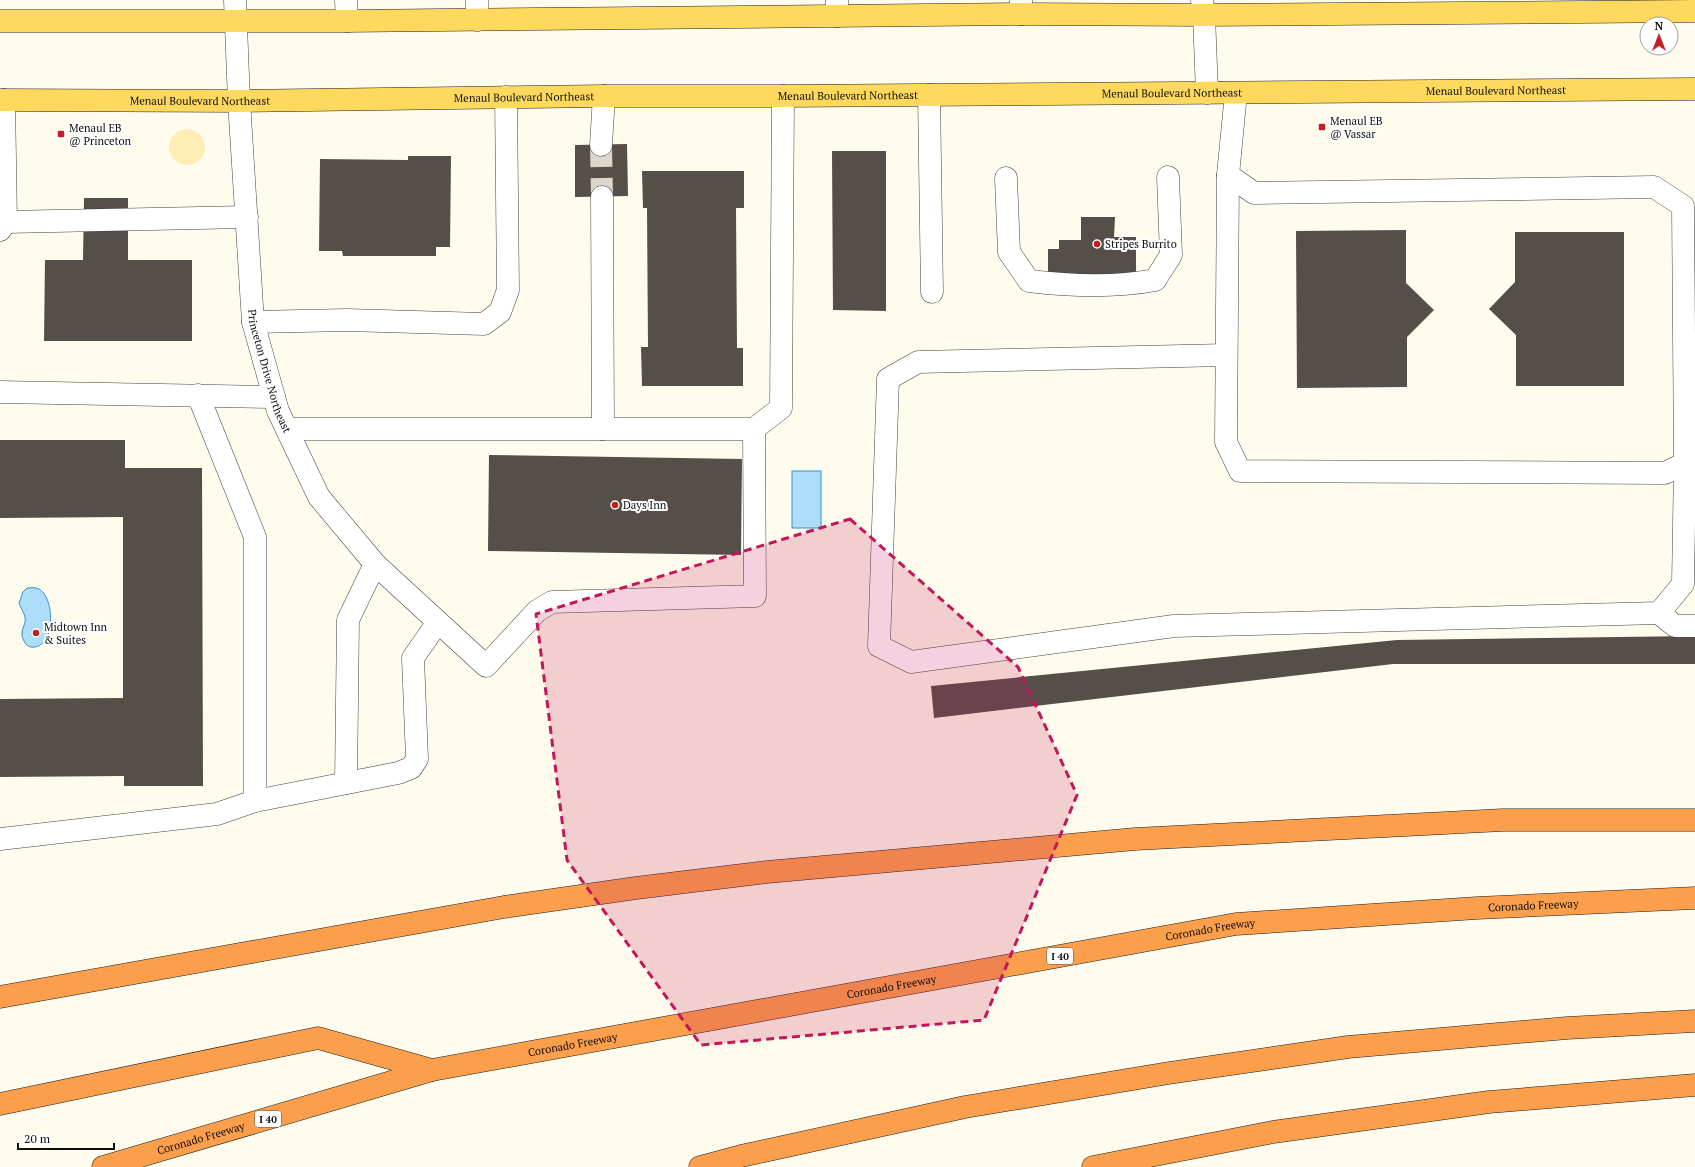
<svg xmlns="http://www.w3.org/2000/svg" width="1695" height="1167" viewBox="0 0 1695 1167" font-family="'PT Serif',serif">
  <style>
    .sand { fill: #feeeb6 }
    .water { fill: #aeddf9; stroke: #3192d4 }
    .building { fill: #564e49 }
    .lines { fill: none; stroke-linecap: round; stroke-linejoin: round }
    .minor-tunnel { stroke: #dbd8cb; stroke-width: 22; stroke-dasharray: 22 11; stroke-linecap: butt }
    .minor-casing { stroke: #404040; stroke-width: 23 }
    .major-casing { stroke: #1e1e1e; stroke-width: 23 }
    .highway-casing { stroke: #1e1e1e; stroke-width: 23 }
    .minor { stroke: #fff; stroke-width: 22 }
    .major { stroke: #ffd95d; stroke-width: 22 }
    .highway { stroke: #fc9f4d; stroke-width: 22 }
    .marked { fill: #c2185b; fill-opacity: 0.2; stroke: #c2185b; stroke-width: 3; stroke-dasharray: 8 5; stroke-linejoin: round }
    .poi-dot { fill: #c41d24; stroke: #fff; stroke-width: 1.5 }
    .labels { text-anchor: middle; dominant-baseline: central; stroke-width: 4; stroke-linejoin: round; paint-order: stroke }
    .shield { fill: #fff; stroke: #565656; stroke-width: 1 }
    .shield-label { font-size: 10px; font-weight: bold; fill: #0d0d0d }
    .street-label { font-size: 11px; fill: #0d0d0d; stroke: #fff }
    .poi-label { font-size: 11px; fill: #0d0d0d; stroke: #fff; text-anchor: start }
  </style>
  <rect width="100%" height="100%" fill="#fffced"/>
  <!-- sand -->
  <circle class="sand" cx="187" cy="147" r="18"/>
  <!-- water -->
  <g class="water">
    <rect x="792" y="471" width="29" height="57"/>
    <path d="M27,588C31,588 35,587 39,589C52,597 53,624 47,637C43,647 29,652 24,641C18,631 27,625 25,617C24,613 21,608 19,603L23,592Z"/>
  </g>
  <!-- building -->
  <g class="building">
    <polygon points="627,144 628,196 575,197 575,145"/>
    <polygon points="832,151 886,151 886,311 833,310"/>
    <polygon points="408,156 451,156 450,247 436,247 436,256 343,256 342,251 319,251 320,159 408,160"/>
    <polygon points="642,171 744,171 744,208 736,208 737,348 743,348 743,386 642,386 641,347 648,347 647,208 643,208"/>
    <polygon points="84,198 128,198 128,260 192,260 192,341 44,341 45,260 83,260"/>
    <polygon points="1081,217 1115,217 1114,237 1136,237 1136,275 1048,275 1048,249 1059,249 1059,240 1081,240"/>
    <polygon points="1406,230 1406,283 1434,310 1407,337 1407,387 1297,388 1296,231"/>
    <polygon points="1515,232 1624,232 1624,386 1516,386 1516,335 1489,309 1515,282"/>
    <polygon points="0,440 125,440 125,468 202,468 203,786 124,786 124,776 0,777 0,699 123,698 123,517 0,518"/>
    <polygon points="489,455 742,459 741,555 488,551"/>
    <polygon points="1695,636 1695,664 1393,664 934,718 931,686 1397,640"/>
  </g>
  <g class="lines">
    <!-- minor-tunnel -->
    <polyline class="minor-tunnel" points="601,145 602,197"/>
    <!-- minor casing -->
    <g class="minor-casing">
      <g id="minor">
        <path id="s1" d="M235,0L239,101L253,322L278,411L319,497L375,564L486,666L537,611L552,602L755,596L754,429"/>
        <polyline points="346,0 347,21"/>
        <polyline points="477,0 477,20"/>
        <polyline points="837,0 837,16"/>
        <polyline points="1021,0 1021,14"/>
        <polyline points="1202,0 1204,15 1207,93"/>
        <polyline points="929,95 932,292"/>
        <polyline points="601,145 604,96"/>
        <polyline points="1228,175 1226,442 1240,471 1665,473 1685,463"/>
        <path d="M1006,178L1009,252L1029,281C1071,286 1114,288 1155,280L1171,255L1168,177"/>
        <polyline points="602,197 603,429"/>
        <polyline points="6,222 247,217"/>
        <polyline points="0,230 6,222 4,100"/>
        <polyline points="253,322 347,320 484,324 500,312 508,290 506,97"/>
        <polyline points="1226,355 918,362 888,379 879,646 911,662 1174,626 1659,613 1683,584 1685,463 1683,206 1654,187 1254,193 1228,175 1236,93"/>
        <polyline points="0,392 274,397"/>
        <polyline points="198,395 255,537 255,801 398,773 411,768 417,759 413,658 438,622"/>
        <polyline points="287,429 754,429 781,408 783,96"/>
        <polyline points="1659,613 1675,626 1695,626"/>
        <polyline points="346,783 348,620 375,564"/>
        <polyline points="0,839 217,814 255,801"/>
      </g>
    </g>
    <!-- major casing -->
    <g class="major-casing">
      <g id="major">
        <polyline points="0,21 347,21 1021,14 1204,15 1695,11"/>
        <path id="s2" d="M0,100L239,101L604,96H783L1695,89"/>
      </g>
    </g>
    <!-- highway casing -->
    <g class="highway-casing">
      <g id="highway">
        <polyline points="0,997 504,907 636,888 767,872 1135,839 1503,820 1695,820"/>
        <polyline points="0,1104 318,1038 432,1070"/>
        <path id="s3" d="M103,1167L432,1070L1236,924L1477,908L1695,898"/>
        <polyline points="700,1167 741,1156 965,1107 1169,1073 1348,1047 1567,1028 1695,1021"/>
        <polyline points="1093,1167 1273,1132 1489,1102 1695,1085"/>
      </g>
    </g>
    <!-- minor -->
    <use href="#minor" class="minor"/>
    <!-- major -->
    <use href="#major" class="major"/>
    <!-- highway -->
    <use href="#highway" class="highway"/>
  </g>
  <!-- marked area -->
  <path class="marked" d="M850,519L1018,667L1077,795L984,1020L701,1045L567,860L536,614Z"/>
  <!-- markers -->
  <g class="poi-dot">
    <rect x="1318" y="123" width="8" height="8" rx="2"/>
    <rect x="57" y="130" width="8" height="8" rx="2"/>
    <circle cx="1097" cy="244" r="4"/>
    <circle cx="615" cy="505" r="4"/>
    <circle cx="36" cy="633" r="4"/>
  </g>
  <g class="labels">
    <!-- shield labels -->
    <g class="shield">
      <rect x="1047" y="948" width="26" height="16" rx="3"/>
      <rect x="255" y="1111" width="26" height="16" rx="3"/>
    </g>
    <g class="shield-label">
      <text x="1060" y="956">I 40</text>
      <text x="268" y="1119">I 40</text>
    </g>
    <!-- street labels -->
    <g class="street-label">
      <text stroke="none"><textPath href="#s2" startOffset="1496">Menaul Boulevard Northeast</textPath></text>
      <text stroke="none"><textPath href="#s2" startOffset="1172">Menaul Boulevard Northeast</textPath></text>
      <text stroke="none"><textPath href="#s2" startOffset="848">Menaul Boulevard Northeast</textPath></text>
      <text stroke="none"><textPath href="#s2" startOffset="524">Menaul Boulevard Northeast</textPath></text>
      <text stroke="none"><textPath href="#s2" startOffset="200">Menaul Boulevard Northeast</textPath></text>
      <text stroke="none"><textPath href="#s1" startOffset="374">Princeton Drive Northeast</textPath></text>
      <text stroke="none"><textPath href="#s3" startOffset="1458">Coronado Freeway</textPath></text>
      <text stroke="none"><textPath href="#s3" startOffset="1134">Coronado Freeway</textPath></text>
      <text stroke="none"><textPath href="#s3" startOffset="810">Coronado Freeway</textPath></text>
      <text stroke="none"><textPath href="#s3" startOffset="486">Coronado Freeway</textPath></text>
      <text stroke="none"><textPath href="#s3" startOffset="102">Coronado Freeway</textPath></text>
    </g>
    <!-- poi labels -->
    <g class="poi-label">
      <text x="1330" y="121">Menaul EB<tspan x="1330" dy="13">@ Vassar</tspan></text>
      <text x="69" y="128">Menaul EB<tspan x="69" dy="13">@ Princeton</tspan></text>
      <text x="1105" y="244">Stripes Burrito</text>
      <text x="623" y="505">Days Inn</text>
      <text x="44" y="627">Midtown Inn<tspan x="44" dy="13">&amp; Suites</tspan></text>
    </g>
  </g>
  <!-- north arrow -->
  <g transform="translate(1659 36)"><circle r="19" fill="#ffffff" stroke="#9e9e9e"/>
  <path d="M0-3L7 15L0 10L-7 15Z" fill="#c41d24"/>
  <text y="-6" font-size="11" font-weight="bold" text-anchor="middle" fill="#0d0d0d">N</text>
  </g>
  <!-- scale -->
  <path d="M18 1143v6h96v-6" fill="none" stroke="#0d0d0d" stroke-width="2"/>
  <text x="24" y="1143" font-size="12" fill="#0d0d0d" stroke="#ffffff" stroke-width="3" paint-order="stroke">20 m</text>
</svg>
